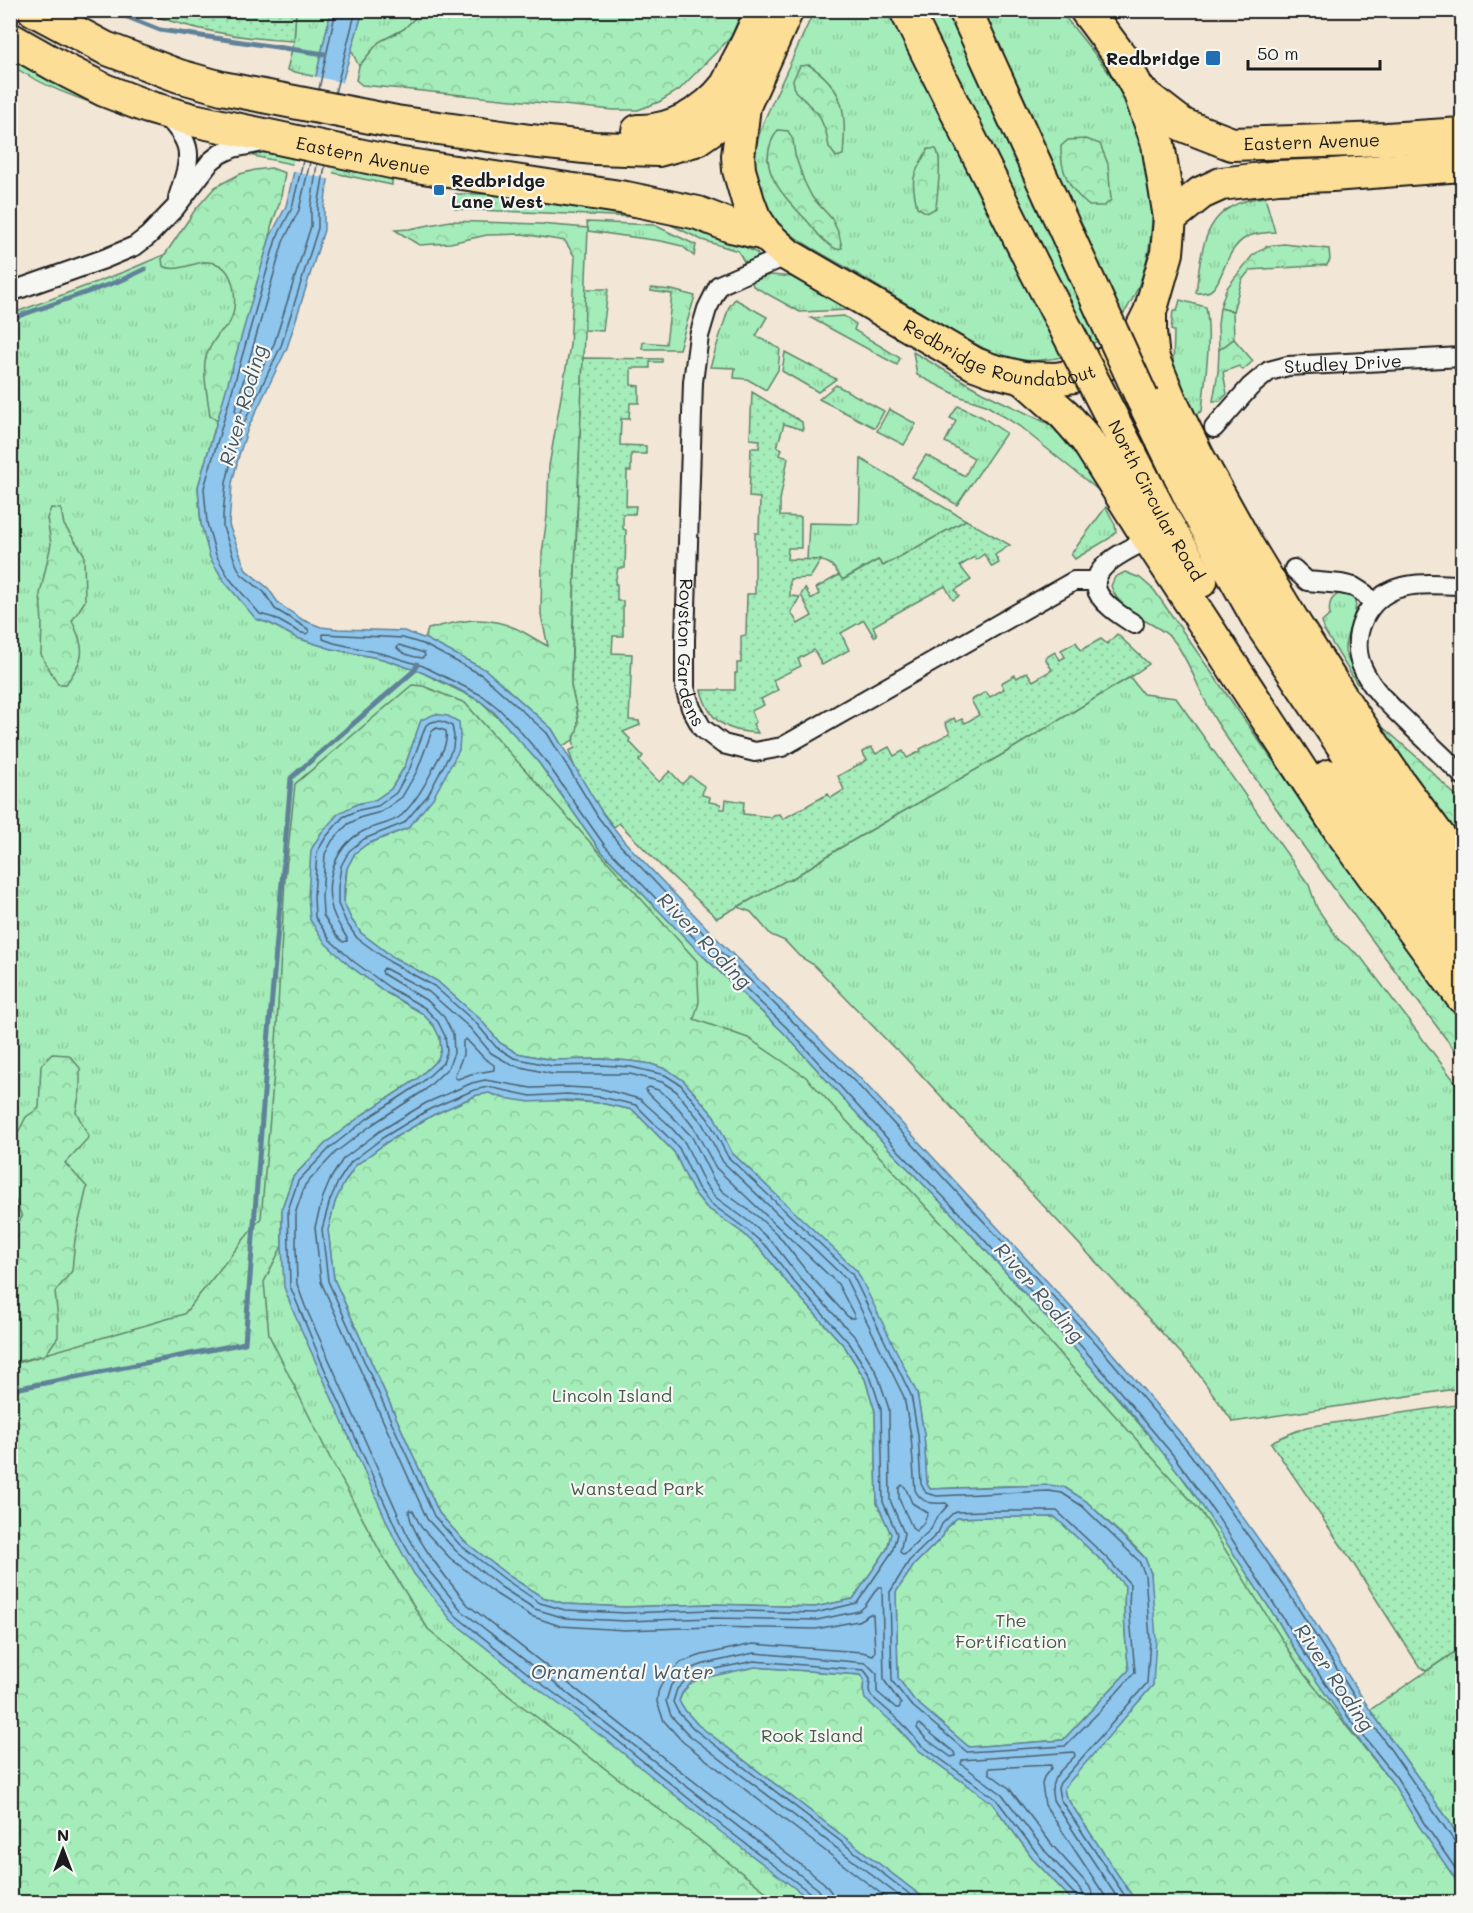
<svg xmlns="http://www.w3.org/2000/svg" width="1473" height="1913" viewBox="0 0 1473 1913" font-family="Mali,sans-serif">
  <style>
    .grass { fill: url(#grass-tufts); stroke: #60846a; stroke-width: 1.5 }
    .forest { fill: url(#forest-crowns); stroke: #60846a; stroke-width: 1.5 }
    .garden { fill: url(#garden-dots); stroke: #60846a; stroke-width: 1.5 }
    .water { fill: #8ec6ed; stroke: #608299; stroke-width: 1.5; fill-rule: evenodd }
    .pier { fill: #f2e6d7 }
    .lines { fill: none; stroke-linecap: round; stroke-linejoin: round }
    .shore { stroke: #4a6070; stroke-width: 1.5 }
    .stream { stroke: #608299; stroke-width: 5 }
    .street-casing { stroke: #1c1c1c; stroke-width: 22 }
    .highway-casing { stroke: #1c1c1c; stroke-width: 36 }
    .street { stroke: #f6f6f2; stroke-width: 18 }
    .highway { stroke: #fdde96; stroke-width: 32 }
    .highway-bridge-casing { stroke: #1c1c1c; stroke-width: 36; stroke-linecap: butt }
    .highway-bridge { stroke: #fdde96; stroke-width: 32 }
    .poi-dot { fill: #1f6fb2; stroke: #f6f6f2; stroke-width: 2 }
    .labels { text-anchor: middle; dominant-baseline: central; stroke-width: 4.5; stroke-linejoin: round; paint-order: stroke }
    .poi-label { font-size: 18px; font-weight: bold; fill: #1c1c1c; stroke: #f6f6f2; text-anchor: end }
    .street-label { font-size: 18px; fill: #1c1c1c; stroke: #f6f6f2 }
    .park-label { font-size: 18px; fill: #455a4b; stroke: #f6f6f2 }
    .water-label { font-size: 20px; font-style: italic; fill: #445865; stroke: #f6f6f2 }
  </style>
  <defs>
    <pattern id="grass-tufts" width="24" height="20" patternUnits="userSpaceOnUse" patternTransform="scale(1.5)"><rect width="24" height="20" fill="#a4ecb9"/><path d="M3 7l-1-3M5 7V3M7 7l1-3M15 17l-1-3M17 17v-4M19 17l1-3" fill="none" stroke="#8dca9e"/></pattern>
    <pattern id="forest-crowns" width="20" height="18" patternUnits="userSpaceOnUse" patternTransform="scale(1.5)"><rect width="20" height="18" fill="#a4ecb9"/><path d="M2 6a3 3 0 1 1 6 0M12 15a3 3 0 1 1 6 0" fill="none" stroke="#8dca9e"/></pattern>
    <pattern id="garden-dots" width="8" height="8" patternUnits="userSpaceOnUse" patternTransform="scale(1.5)"><rect width="8" height="8" fill="#a4ecb9"/><path d="M2 2h.1M6 6h.1" fill="none" stroke="#8dca9e" stroke-width="1.8" stroke-linecap="round"/></pattern>
  </defs>
  <rect width="100%" height="100%" fill="#f2e6d7"/>
  <filter id="ink" filterUnits="userSpaceOnUse"><feTurbulence type="fractalNoise" baseFrequency=".0167" numOctaves="2"/><feDisplacementMap in="SourceGraphic" scale="12" xChannelSelector="R" yChannelSelector="G"/><feConvolveMatrix kernelMatrix="1 2 1 2 8 2 1 2 1" color-interpolation-filters="sRGB"/></filter>
  <g filter="url(#ink)">
    <!-- grass -->
    <g class="grass">
      <polygon points="296,11 331,11 316,77 287,70 294,41"/>
      <polygon points="363,11 422,11 404,29 379,42 359,66 351,50"/>
      <path d="M814,11H1058L1065,17C1089,47 1116,78 1133,113C1140,129 1143,147 1146,165C1148,178 1152,192 1152,205C1154,277 1122,355 1041,360C1027,362 1011,359 997,354C976,346 957,333 937,322C909,305 880,288 852,271C831,258 791,239 777,221C753,188 749,161 763,123Z"/>
      <path d="M10,50L132,117C90,102 48,90 11,65Z"/>
      <polygon points="260,152 388,172 392,179 392,185 253,156"/>
      <polygon points="455,194 515,194 698,224 757,253 759,258 746,265 738,251 702,240 657,218 455,209"/>
      <path d="M1265,197L1275,232C1267,233 1254,233 1247,237C1224,249 1224,282 1210,291C1206,293 1200,293 1196,293C1202,244 1204,203 1265,197Z"/>
      <polygon points="587,222 654,225 696,245 694,256 682,246 661,241 588,231"/>
      <polygon points="229,227 243,330 198,487 201,524 256,619 271,624 297,638 332,649 383,659 421,672 480,701 509,728 539,763 600,850 702,955 783,1032 891,1151 962,1224 1085,1360 1169,1459 1210,1516 1278,1621 1295,1650 1392,1782 1462,1889 1462,1902 11,1902 11,314 126,271"/>
      <polygon points="770,275 795,277 844,306 847,310 800,312 753,286 751,280"/>
      <polygon points="651,288 672,290 695,296 679,349 642,349 643,342 666,344 672,294 651,291"/>
      <polygon points="585,289 608,289 603,331 584,330"/>
      <polygon points="735,299 767,317 756,336 780,349 778,370 766,390 747,379 734,378 735,368 710,367 729,307"/>
      <path d="M1180,300L1206,307C1212,342 1205,376 1202,411L1193,416L1173,367L1174,331L1171,330L1173,311H1177Z"/>
      <polygon points="1220,308 1233,311 1234,339 1219,350 1218,325"/>
      <polygon points="844,316 856,324 854,330 900,358 897,365 811,318"/>
      <polygon points="785,352 836,379 818,392 782,371"/>
      <polygon points="913,352 982,392 1053,426 1068,437 1103,494 1019,426 986,405 961,397 917,375"/>
      <polygon points="836,385 884,411 875,428 819,399"/>
      <polygon points="958,406 982,417 1006,433 957,505 912,477 926,455 965,476 974,458 945,442 956,421 950,418"/>
      <polygon points="889,409 916,424 904,445 877,431"/>
      <path d="M861,459L966,520L883,566L878,560L842,580C832,562 828,560 807,560L809,523L859,524Z"/>
      <polygon points="1106,507 1115,525 1116,532 1110,538 1075,559 1071,554"/>
      <path d="M1342,592C1372,598 1343,630 1345,650C1346,662 1358,673 1360,685L1357,684L1324,630L1322,622L1330,615C1328,603 1331,597 1342,592Z"/>
      <polygon points="1130,677 1143,694 1176,698 1309,885 1317,908 1339,940 1360,956 1462,1091 1462,1388 1233,1422 1192,1365 897,1049 895,1049 814,965 799,956 785,941 771,935 751,912 738,907 785,880 790,880 838,849 1003,754"/>
      <polygon points="1462,1647 1462,1843 1447,1818 1370,1710"/>
    </g>
    <!-- forest -->
    <g class="forest">
      <polygon points="422,11 422,10 742,11 731,37 679,90 659,102 638,110 613,110 362,85 356,80 359,66 379,42 404,29"/>
      <path d="M809,65C845,88 847,114 843,155L836,157L829,147L826,132L819,115L795,91L793,80L800,66Z"/>
      <path d="M778,130L788,131L793,140L795,155L804,181L812,197L832,219L839,234L842,248L836,249C822,241 819,235 809,223C785,197 751,167 778,130Z"/>
      <path d="M1086,139L1100,144L1108,164L1111,200L1104,206H1089C1070,190 1060,172 1061,146L1068,140Z"/>
      <path d="M928,149H936C943,158 937,194 936,208L927,213L917,207C910,176 913,176 928,149Z"/>
      <path d="M271,168L285,173L280,202L271,227L270,237L218,421L210,416C208,399 203,378 205,361C207,350 214,340 220,332C223,329 228,326 230,322C238,305 236,271 217,264C198,256 181,275 163,266L162,259L195,210L215,187L240,174L255,170Z"/>
      <path d="M450,221L539,224L588,228L571,674C570,690 585,726 574,739C571,742 566,744 562,746L552,729L486,670L425,639L428,629C461,621 482,614 515,628C527,633 537,641 548,646L541,615L542,554L547,516L549,466L570,345L575,257L565,241L522,234L487,235L450,243L419,245L395,230L409,229Z"/>
      <polygon points="1284,244 1329,249 1330,260 1327,265 1250,270 1242,280 1233,311 1220,308 1226,289 1252,256 1267,246"/>
      <polygon points="1234,339 1253,361 1243,370 1239,366 1223,372 1227,394 1220,401 1213,401 1218,372 1219,350"/>
      <path d="M51,508L61,509L64,525L84,554L85,601L72,621C86,650 85,658 66,684H58L41,655L42,623L40,594L51,544L47,518Z"/>
      <path d="M1125,572L1140,578L1154,590L1315,821L1462,1020V1060C1399,976 1336,893 1276,808C1256,779 1235,751 1216,721C1202,698 1194,672 1179,648C1162,619 1124,623 1111,586L1115,577Z"/>
      <polygon points="412,685 423,686 465,703 697,961 699,1002 694,1019 748,1038 806,1077 994,1280 1202,1513 1304,1674 1392,1782 1462,1889 1462,1902 1136,1902 1065,1795 1064,1787 1153,1685 1151,1574 1145,1558 1136,1548 1086,1501 1064,1487 1004,1486 930,1489 927,1484 924,1434 917,1393 766,1185 732,1153 714,1116 684,1081 668,1070 651,1064 631,1061 602,1059 552,1060 517,1053 500,1043 480,1019 437,981 393,957 361,933 351,919 344,903 347,868 355,853 367,844 408,828 459,750 421,721 405,766 391,789 375,800 357,804 321,833 350,966 387,993 422,1013 434,1026 440,1038 441,1050 438,1059 416,1080 365,1113 327,1142 293,1177 282,1208 282,1246 264,1282 269,1335 330,1458 381,1553 428,1629 514,1700 692,1834 779,1902 11,1902 11,1365 45,1355 11,1363 11,1233 22,1217 11,1189 10,1148 26,1117 39,1108 41,1065 52,1054 69,1055 80,1068 80,1091 76,1112 89,1137 65,1163 87,1187 75,1239 72,1271 55,1292 58,1319 58,1337 46,1354 184,1314 261,1218 275,1061 285,879 295,784"/>
      <polygon points="1368,714 1418,758 1462,802 1462,840 1429,799"/>
      <polygon points="489,1093 504,1098 600,1103 633,1110 674,1152 693,1191 706,1207 743,1233 763,1252 790,1286 845,1347 865,1379 875,1411 877,1503 891,1534 887,1549 853,1599 815,1607 711,1604 625,1607 566,1604 542,1597 509,1576 464,1541 439,1513 334,1279 328,1230 335,1202 343,1185 355,1166 387,1142 433,1115 477,1095"/>
      <path d="M983,1517H1055L1103,1562L1125,1586C1123,1615 1125,1642 1129,1670L1063,1740L969,1747L914,1700L898,1678L896,1592L914,1565L943,1536L946,1528L957,1518Z"/>
      <path d="M755,1667L861,1675L864,1680L863,1690L917,1749L992,1803L1035,1861L1074,1902H929L698,1725L683,1708L679,1701C682,1693 686,1685 693,1682C711,1673 735,1671 755,1667Z"/>
    </g>
    <!-- garden -->
    <g class="garden">
      <path d="M140,11H296L294,41C243,39 189,29 140,11Z"/>
      <path d="M583,358L662,359V362H650V368H631V385L639,386V403H630L629,419H621L620,445L646,446V454H631V471H627L626,506H636L635,514H623V529L626,530L625,568H618L615,584H617V601H623V636H613L612,653L632,654L629,720L639,721L640,725L623,732L630,739L629,741L643,756L639,761L659,782L670,771L682,784L690,776L704,786L702,795L710,797L709,802L721,804L720,809H725L726,799L744,802L743,814L773,817V815L780,814L783,819L828,794L831,798L844,790L838,776L867,760L862,752L871,747L876,754L889,747L894,756L903,751L907,758L921,751L920,749L950,733L945,723L954,718L956,722L962,719L965,723L979,715L971,700L986,692L990,697L1004,689L1001,683L1015,675L1017,678L1027,672L1033,681L1052,670L1045,658L1055,652L1060,660L1065,657L1061,650L1076,642L1081,650L1101,639L1107,644L1117,634L1149,664L1130,677L1003,754L838,849L790,880L785,881L717,918L661,866L619,823L614,827C596,805 576,778 569,751L575,748L573,740C584,724 574,702 571,685Z"/>
      <path d="M752,392L802,422L803,430L784,424L777,447L782,449L780,455L788,458L780,500V516L801,517V548H788L787,559L821,560L810,578L790,579V596L800,597L791,612L798,624L812,616L801,595L805,588L811,599L819,594L816,588L839,575L843,580L878,560L883,566L966,520L1010,545L995,555L999,563L992,567L984,554L976,560L974,557L960,566L971,580L955,590L959,596L953,600L945,586L873,626L877,635L874,637L864,620L841,633L849,650L822,665L814,650L798,659L801,666L773,680L778,690L761,699L764,705L751,711L756,722L753,724L758,733C727,732 709,722 701,690H735V673H737V663H741V636L746,635L747,594H755V533H759L760,498L749,497L751,448H759L760,440L750,439Z"/>
      <polygon points="1462,1404 1462,1647 1426,1671 1419,1666 1353,1563 1271,1443 1275,1440 1306,1427"/>
    </g>
    <!-- water -->
    <g class="water">
      <polygon points="331,11 363,11 342,82 324,208 324,230 287,348 248,428 239,455 232,483 229,525 246,570 268,588 279,604 303,620 321,627 338,629 404,631 426,639 486,670 552,729 603,814 624,841 725,947 860,1078 1101,1340 1195,1450 1289,1582 1370,1710 1447,1818 1462,1843 1462,1889 1419,1826 1392,1782 1345,1722 1295,1650 1278,1621 1189,1486 1133,1415 1085,1360 962,1224 891,1151 783,1032 702,955 600,850 539,763 494,712 480,701 454,687 421,672 383,659 332,649 297,638 271,624 256,619 224,581 210,558 201,524 198,487 270,237 286,206"/>
      <path d="M435,714L448,716L459,722L460,736L459,750L433,798L408,828L367,844L355,853L347,868L344,887V903L351,919L361,933L393,957L437,981L480,1019L500,1043L517,1053L552,1060L602,1059L631,1061L651,1064L668,1070L684,1081L714,1116L732,1153L857,1271L917,1393L924,1434L927,1484L930,1489L1049,1485L1064,1487L1086,1501L1145,1558L1151,1574L1156,1639L1153,1685L1064,1788L1065,1795L1136,1902H1074L1035,1861L992,1803L917,1749L897,1726L865,1699L863,1690L864,1680L861,1675L755,1667L708,1677L692,1682L682,1693L679,1701L683,1708L698,1725L929,1902H813L717,1829L608,1741L528,1681L452,1621L414,1574L394,1538L293,1311L284,1287L282,1246V1208L293,1177L327,1142L365,1113L416,1080L438,1059L441,1050L440,1038L434,1026L422,1013L387,993L350,966L326,944L310,920L308,896L311,850L321,833L339,813L357,804L375,800L391,789L405,766L421,720ZM489,1093L504,1098L530,1102L567,1100L600,1103L633,1110L674,1152L693,1191L706,1207L743,1233L763,1252L790,1286L845,1347L865,1379L875,1411L877,1503L891,1534L887,1549L853,1599L815,1607L711,1604L625,1607L566,1604L542,1597L509,1576L464,1541L439,1513L334,1279L328,1230L335,1202L343,1185L355,1166L387,1142L433,1115L477,1095ZM983,1517H1055L1103,1562L1125,1586C1123,1615 1125,1642 1129,1670L1063,1740L969,1747L914,1700L898,1678L896,1592L914,1565L943,1536L946,1528L957,1518Z"/>
    </g>
    <!-- pier -->
    <polygon class="pier" points="313,76 345,83 332,180 291,171"/>
    <g class="lines">
      <!-- shore -->
      <g class="shore">
        <polyline points="319,89 336,10"/>
        <polyline points="335,93 356,10"/>
        <polyline points="303,161 292,208 276,239 204,488 207,523 216,555 229,578 260,614 274,618 299,632 306,634 309,632 308,629 275,609 264,592 241,574 236,564 223,527 223,515 226,483 233,453 243,425 281,346 318,228 318,207 325,166"/>
        <polyline points="310,162 299,210 283,242 235,410 237,414 241,412 274,344 311,226 311,206 317,164"/>
        <path d="M399,645L424,653L425,656L422,658C414,657 402,654 397,648Z"/>
        <path d="M437,728L446,731C448,745 441,753 435,765C426,783 417,800 402,815C391,825 372,825 360,833C336,847 325,879 331,905C333,917 341,928 347,938V941L343,942L336,935L323,915L322,896L325,854L332,841L348,824L362,817L381,812L402,797L417,771L432,731Z"/>
        <polygon points="466,1039 484,1058 494,1065 494,1070 471,1074 458,1079 455,1078 455,1075 463,1055 463,1041"/>
        <polygon points="488,1087 531,1096 567,1094 601,1097 636,1105 679,1148 698,1188 710,1203 746,1229 768,1248 794,1282 850,1344 870,1376 881,1409 883,1502 897,1534 892,1552 857,1603 815,1613 712,1610 625,1613 565,1610 540,1603 506,1580 460,1545 434,1516 328,1281 322,1229 330,1200 338,1182 351,1162 384,1137 430,1109 474,1090"/>
        <polygon points="649,1087 658,1090 669,1098 680,1110 694,1128 716,1168 838,1284 854,1315 854,1318 849,1318 807,1272 779,1236 757,1216 722,1191 713,1179 692,1137 673,1117 647,1092 646,1089"/>
        <polygon points="902,1485 905,1487 912,1503 928,1513 923,1524 916,1531 913,1529 899,1499 899,1488"/>
        <polygon points="983,1511 1057,1511 1107,1558 1130,1584 1129,1607 1135,1672 1100,1711 1065,1746 967,1752 910,1704 892,1681 890,1592 909,1561 938,1533 942,1524 952,1514 957,1512"/>
        <polygon points="919,1724 954,1752 955,1756 951,1757 926,1739 917,1728"/>
        <polyline points="1462,1845 1455,1842 1365,1713 1284,1586 1190,1454 1097,1344 856,1083 720,951 620,845 598,817 547,733 482,675 423,644 403,638 323,634 323,639 334,643 384,654 423,666 483,696 498,708 514,724 544,759 605,846 706,950 787,1028 895,1147 966,1220 1090,1356 1173,1455 1215,1513 1283,1618 1300,1647 1349,1718 1397,1778 1424,1823 1462,1878"/>
        <path d="M816,1902L813,1895L721,1825L612,1736L531,1676L456,1616L419,1570L399,1535L321,1361L290,1286L288,1210L298,1181L331,1147L368,1118L420,1084L443,1063L447,1051L445,1036L438,1022L425,1008L390,988L353,961L330,940L315,917L314,896L317,852L326,837L343,817L359,810L378,806L396,793L410,768L426,725C435,719 442,720 452,726L454,736L453,748L428,795L404,823L364,839L349,851L341,866L338,887V904L346,922L357,938L390,962L434,986L476,1023L496,1047L514,1058L552,1066L601,1065L631,1067L665,1075L681,1085L708,1119L728,1157L852,1274L911,1395L918,1435L921,1484L926,1493L937,1496L1048,1491L1062,1493L1082,1506L1139,1561L1145,1575L1150,1639L1147,1683L1060,1783L1058,1788L1060,1799L1129,1902"/>
        <path d="M824,1902L823,1896L818,1889L462,1611L425,1566L406,1532L305,1306L297,1284L296,1246V1211L305,1185L336,1152L373,1124L425,1090L448,1068L454,1053L453,1034L444,1017L429,1002L383,974L382,971L384,968L429,992L470,1028L491,1053L512,1065L552,1074H630L662,1082L676,1091L702,1123L723,1162L846,1279L904,1397L911,1436L915,1490C922,1504 932,1504 946,1503L948,1505L935,1520L931,1529L904,1555L900,1552L904,1533L890,1500L889,1409L877,1373L856,1338L800,1278L773,1243L751,1223L715,1197L705,1184L685,1143L667,1123L640,1099L602,1089L567,1087L531,1088L485,1080L472,1083L426,1103L380,1131L343,1159L331,1178L323,1197L315,1227L321,1282L427,1519L456,1551L501,1587L535,1609L565,1618L625,1621L712,1618L817,1620L859,1611L865,1606L878,1587H882L884,1680L901,1704L899,1708H896L877,1692V1674L866,1663L754,1653L704,1664L687,1670L671,1685L666,1701L671,1716L689,1735L907,1902"/>
        <path d="M833,1902L831,1892L824,1883L468,1605C453,1586 408,1533 409,1510L413,1511L421,1527L450,1558L496,1594L531,1616L560,1626L625,1630L712,1627L816,1629L858,1621L870,1614L873,1615L875,1652L873,1655L862,1652L753,1644L702,1655L681,1662L663,1681L658,1692L657,1702L664,1721L683,1742L892,1902"/>
        <polyline points="920,1902 694,1729 678,1712 673,1702 677,1689 689,1677 706,1671 754,1661 864,1670 870,1678 869,1690 871,1696 901,1722 921,1745 996,1799 1040,1857 1076,1896 1077,1902"/>
        <path d="M1085,1902L1082,1891L1046,1852L1002,1794L961,1764L962,1760L1074,1752L1075,1756C1061,1771 1048,1777 1053,1800L1120,1902"/>
        <polyline points="1094,1902 1093,1894 1089,1886 1053,1846 1009,1788 989,1773 989,1768 1051,1765 1051,1768 1044,1777 1042,1784 1045,1805 1109,1902"/>
      </g>
      <!-- stream -->
      <g class="stream">
        <polyline points="110,10 160,30 325,54"/>
        <polyline points="10,319 122,280 145,269"/>
        <polyline points="10,1390 245,1343 266,1066 291,778 415,670 417,664"/>
      </g>
      <!-- street casing -->
      <g class="street-casing">
        <g id="street">
          <path d="M165,115C197,147 190,158 178,198"/>
          <path id="s1" d="M788,255L719,285L707,309L699,336L693,382L685,640V688L691,708L702,728L723,744L755,752L782,747L1074,581H1096"/>
          <polyline points="10,292 104,259 135,246 148,236 175,208 211,161 220,154 233,148 263,142"/>
          <path id="s2" d="M1214,428L1250,387L1269,371L1288,366L1462,357"/>
          <polyline points="1294,569 1307,581 1341,584 1354,587 1365,594 1373,604"/>
          <path d="M1462,585C1443,585 1421,582 1402,587C1366,596 1347,638 1364,671C1374,692 1393,708 1409,724C1427,741 1445,758 1462,775"/>
          <path d="M1134,624C1126,619 1118,614 1111,608C1070,574 1122,553 1149,539"/>
        </g>
      </g>
      <!-- highway casing -->
      <g class="highway-casing">
        <g id="highway">
          <polyline points="34,10 105,48 179,76 222,88 396,122 530,141 594,148 658,150 695,140 744,106"/>
          <path id="s3" d="M787,10L744,106L738,156L739,170L748,201L754,217L765,234L788,255L975,364L991,370L1023,378L1055,379L1075,376L1098,369L1135,342L1150,312L1167,253L1170,218L1158,144L1139,91L1121,57L1086,10"/>
          <path id="s4" d="M10,39L61,68L104,90L148,107L193,120L396,163L626,198L698,213L731,226L765,234"/>
          <path id="s5" d="M1139,91L1183,125L1232,144L1387,139L1462,134"/>
          <path d="M638,131C672,132 706,112 726,86C730,80 733,72 736,65C746,47 754,29 762,10"/>
          <polyline points="1170,218 1201,193 1221,184 1278,177 1332,175 1462,165"/>
          <polyline points="1150,313 1150,332 1153,359 1170,400 1198,457 1248,547 1296,626 1345,703 1400,784 1462,868"/>
          <polyline points="1023,378 1064,414 1086,439 1149,539 1340,830 1462,997"/>
          <polyline points="1142,398 1195,507 1261,624 1372,789 1462,913"/>
          <path id="s6" d="M1110,414L1166,523L1201,581"/>
          <polyline points="1329,776 1412,892 1462,956"/>
        </g>
      </g>
      <!-- street -->
      <use href="#street" class="street"/>
      <!-- highway -->
      <use href="#highway" class="highway"/>
      <!-- highway-bridge casing -->
      <g class="highway-bridge-casing">
        <g id="highway-bridge">
          <polyline points="906,10 1034,267 1110,414"/>
          <polyline points="965,10 1142,398"/>
        </g>
      </g>
      <!-- highway-bridge -->
      <use href="#highway-bridge" class="highway-bridge"/>
    </g>
  </g>
  <!-- markers -->
  <g class="poi-dot">
    <rect x="1205" y="50" width="16" height="16" rx="3"/>
    <rect x="433" y="184" width="12" height="12" rx="3"/>
  </g>
  <g class="labels">
    <!-- poi labels -->
    <g class="poi-label">
      <text x="1200" y="58">Redbridge</text>
      <text x="451" y="180" text-anchor="start">Redbridge<tspan x="451" dy="21">Lane West</tspan></text>
    </g>
    <!-- street labels -->
    <g class="street-label">
      <text stroke="none"><textPath href="#s5" startOffset="188">Eastern Avenue</textPath></text>
      <text stroke="none"><textPath href="#s4" startOffset="375">Eastern Avenue</textPath></text>
      <text stroke="none"><textPath href="#s3" startOffset="508">Redbridge Roundabout</textPath></text>
      <text stroke="none"><textPath href="#s2" startOffset="154">Studley Drive</textPath></text>
      <text stroke="none"><textPath href="#s6" startOffset="98">North Circular Road</textPath></text>
      <text stroke="none"><textPath href="#s1" startOffset="448">Royston Gardens</textPath></text>
    </g>
    <!-- park labels -->
    <g class="park-label">
      <text x="612" y="1395">Lincoln Island</text>
      <text x="637" y="1488">Wanstead Park</text>
      <text x="1011" y="1620">The<tspan x="1011" dy="21">Fortification</tspan></text>
      <text x="812" y="1735">Rook Island</text>
    </g>
    <!-- water labels -->
    <g class="water-label">
      <text transform="translate(242 405) rotate(-74)">River Roding</text>
      <text transform="translate(705 940) rotate(46)">River Roding</text>
      <text transform="translate(1040 1292) rotate(49)">River Roding</text>
      <text x="622" y="1671">Ornamental Water</text>
      <text transform="translate(1335 1677) rotate(56)">River Roding</text>
    </g>
  </g>
  <!-- margin -->
  <rect width="1473" height="1913" fill="none" stroke="#f6f6f2" stroke-width="36"/>
  <rect x="18" y="18" width="1437" height="1877" fill="none" stroke="#1c1c1c" stroke-width="2" filter="url(#ink)"/>
  <!-- north arrow -->
  <g transform="translate(63 1850)" stroke="#f6f6f2" stroke-width="4.5" paint-order="stroke">
  <path d="M0-4.5L10 22L0 15L-10 22Z" fill="#1c1c1c"/>
  <text y="-9" font-size="16" font-weight="bold" text-anchor="middle" fill="#1c1c1c">N</text>
  </g>
  <!-- scale -->
  <path d="M1248 60v9h132v-9" fill="none" stroke="#1c1c1c" stroke-width="3"/>
  <text x="1257" y="60" font-size="18" fill="#1c1c1c" stroke="#f6f6f2" stroke-width="4.5" paint-order="stroke">50 m</text>
</svg>
